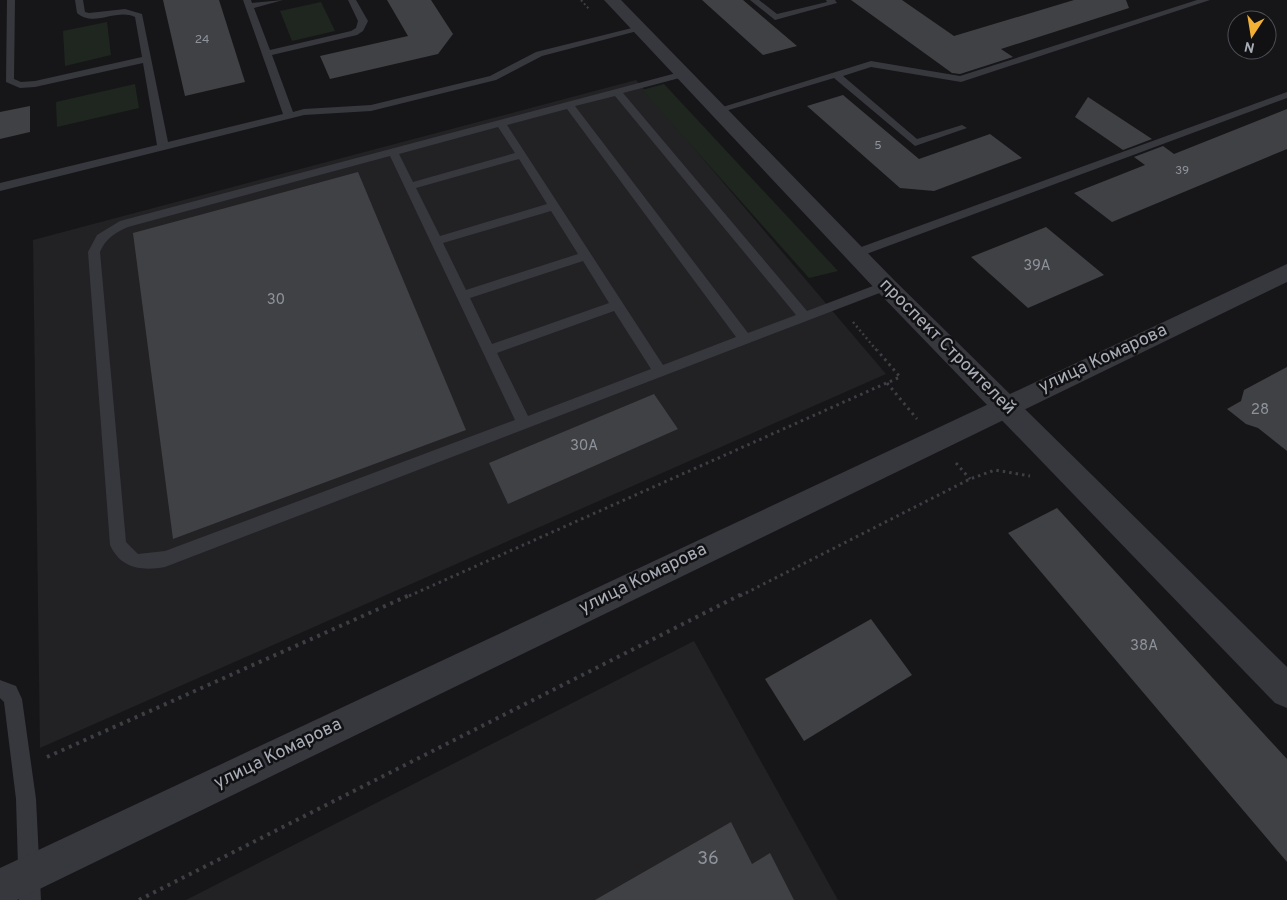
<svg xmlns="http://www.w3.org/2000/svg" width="1287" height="900" viewBox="0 0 1287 900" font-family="Overpass,sans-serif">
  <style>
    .built { fill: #222225 }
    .green { fill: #1e261f }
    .building { fill: #404145 }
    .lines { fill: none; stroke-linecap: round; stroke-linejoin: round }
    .path-far3 { stroke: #3d3f44; stroke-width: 2; stroke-dasharray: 2 2.5; stroke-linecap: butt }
    .path-far2 { stroke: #3d3f44; stroke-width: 2.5; stroke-dasharray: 2 3; stroke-linecap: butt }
    .path-far1 { stroke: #3d3f44; stroke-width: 3; stroke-dasharray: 2.5 4; stroke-linecap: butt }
    .path { stroke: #3d3f44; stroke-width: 4; stroke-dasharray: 3 5; stroke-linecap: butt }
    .service { fill: #37383d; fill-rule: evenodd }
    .minor { fill: #37383d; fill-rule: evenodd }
    .tertiary { fill: #37383d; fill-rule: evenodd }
    .labels { text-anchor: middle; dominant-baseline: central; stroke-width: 5; stroke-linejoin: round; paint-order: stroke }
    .far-number-label { font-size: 12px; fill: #8e929b }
    .number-label { font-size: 15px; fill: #8e929b }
    .street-label { font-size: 18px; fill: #a8adb8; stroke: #111113 }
    .near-number-label { font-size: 18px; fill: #8e929b }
  </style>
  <rect width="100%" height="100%" fill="#161618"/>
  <!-- built -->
  <g class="built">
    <polygon points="636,80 886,374 40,748 33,240"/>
    <polygon points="694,641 838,900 186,900"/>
  </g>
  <!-- green -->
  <g class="green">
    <polygon points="321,2 335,31 292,41 280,11"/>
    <polygon points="107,22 111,55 65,66 63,31"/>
    <polygon points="135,84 139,108 57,127 56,102"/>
    <polygon points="664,84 838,271 809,278 642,90"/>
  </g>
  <!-- building -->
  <g class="building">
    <polygon points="163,0 219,0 245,82 185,96"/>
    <polygon points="387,0 431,0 453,34 438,54 330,79 320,56 408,36"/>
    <polygon points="702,0 743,0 797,46 763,55"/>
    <polygon points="851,0 902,0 954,36 1074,0 1126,0 1129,8 1001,49 1013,57 960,74 952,73"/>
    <polygon points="843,95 919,159 990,134 1022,158 934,191 900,188 807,106"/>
    <polygon points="1088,97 1152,139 1123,150 1075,117"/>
    <polygon points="30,106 30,132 0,139 0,112"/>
    <polygon points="1287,109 1287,149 1112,222 1074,193 1145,165 1134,157 1163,146 1174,154"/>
    <polygon points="358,172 466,430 173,539 133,233"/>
    <polygon points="1046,227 1104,275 1028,308 971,257"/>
    <polygon points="1287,367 1287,451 1258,428 1246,424 1227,409 1241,401 1244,390"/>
    <polygon points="654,394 678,429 508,504 489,463"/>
    <polygon points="1057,508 1287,759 1287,862 1008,533"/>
    <polygon points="871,619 912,675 804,741 765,679"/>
    <polygon points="731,822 752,864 770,853 794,900 595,900"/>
  </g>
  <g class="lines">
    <!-- path-far3 -->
    <polyline class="path-far3" points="581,0 589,9"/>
    <!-- path-far2 -->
    <polyline class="path-far2" points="853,322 878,352"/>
    <!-- path-far1 -->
    <g class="path-far1">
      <polyline points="887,383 917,419"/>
      <polyline points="956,463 970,479"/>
      <polyline points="409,596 900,377 877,350"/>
      <polyline points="740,596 970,479 995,470 1030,476"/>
    </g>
    <!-- path -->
    <g class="path">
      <polyline points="47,757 412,594"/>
      <polyline points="139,900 742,594"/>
    </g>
    <!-- service -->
    <g class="service">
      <path d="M7,0H15L14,79L21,82L35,81L142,57L135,17C116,8 94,28 77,13L75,0H83L85,12L89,13L125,9L142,14L168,142L283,114L243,0H251L252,3L283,0L254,8L270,50L351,31L356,28L358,21L348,0H356L368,21L363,31L357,35L272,55L293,112L304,109L371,105L490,76L536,52L640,26L645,29L542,56L496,80L371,111L304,115L0,191V183L157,145L143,63L35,87L20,88L6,82Z"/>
      <polygon points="750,0 759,0 777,14 827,2 826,0 835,0 837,3 775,20"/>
      <polygon points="1197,0 1210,0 961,82 871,67 843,76 917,139 962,125 967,128 915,146 834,78 722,112 713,110 871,61 960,76"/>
      <path d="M684,71L689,74L687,76L623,93L807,311L886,281L892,286L890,289L165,567C142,571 121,569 110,545L88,252L97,235L120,221ZM615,96L796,315L748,333L575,106ZM567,109L736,337L663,365L507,125ZM498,127L515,153L413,182L399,154ZM390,156L515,420L165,551L138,554L126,542L100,252C105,239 116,232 128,227ZM519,159L547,204L440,236L416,188ZM551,211L578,254L466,290L443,243ZM583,261L609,303L492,344L470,298ZM614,311L651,369L528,416L497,353Z"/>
      <polygon points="1287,92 1287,98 861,256 857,257 851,253 853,250"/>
      <polygon points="0,680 16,686 22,699 36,799 41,900 19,900 16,799 4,702 0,698"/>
    </g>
    <!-- minor -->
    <polygon class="minor" points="1287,264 1287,282 17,900 0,900 0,868"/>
    <!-- tertiary -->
    <polygon class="tertiary" points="604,0 621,0 894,280 1287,667 1287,708 1275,703 878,292"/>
  </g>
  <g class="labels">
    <!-- far-number labels -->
    <g class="far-number-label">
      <text x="202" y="40">24</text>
      <text x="878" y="146">5</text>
      <text x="1182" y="171">39</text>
    </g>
    <!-- number labels -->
    <g class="number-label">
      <text x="1037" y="266">39А</text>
      <text x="276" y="300">30</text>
      <text x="1260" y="410">28</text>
      <text x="584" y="446">30А</text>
      <text x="1144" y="646">38А</text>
    </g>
    <!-- street labels -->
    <g class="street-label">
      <text transform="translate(947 347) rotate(45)">проспект Строителей</text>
      <text transform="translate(1103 359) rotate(-25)">улица Комарова</text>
      <text transform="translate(643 579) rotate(-26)">улица Комарова</text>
      <text transform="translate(278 754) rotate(-26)">улица Комарова</text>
    </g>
    <!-- near-number labels -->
    <g class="near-number-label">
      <text x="708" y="859">36</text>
    </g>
  </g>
  <!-- north arrow -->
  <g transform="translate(1252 35) rotate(192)"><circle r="24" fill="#111113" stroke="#4d4f55"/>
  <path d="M0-4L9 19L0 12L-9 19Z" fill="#f2b134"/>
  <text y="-8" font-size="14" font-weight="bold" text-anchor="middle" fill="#a8adb8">N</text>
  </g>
</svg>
